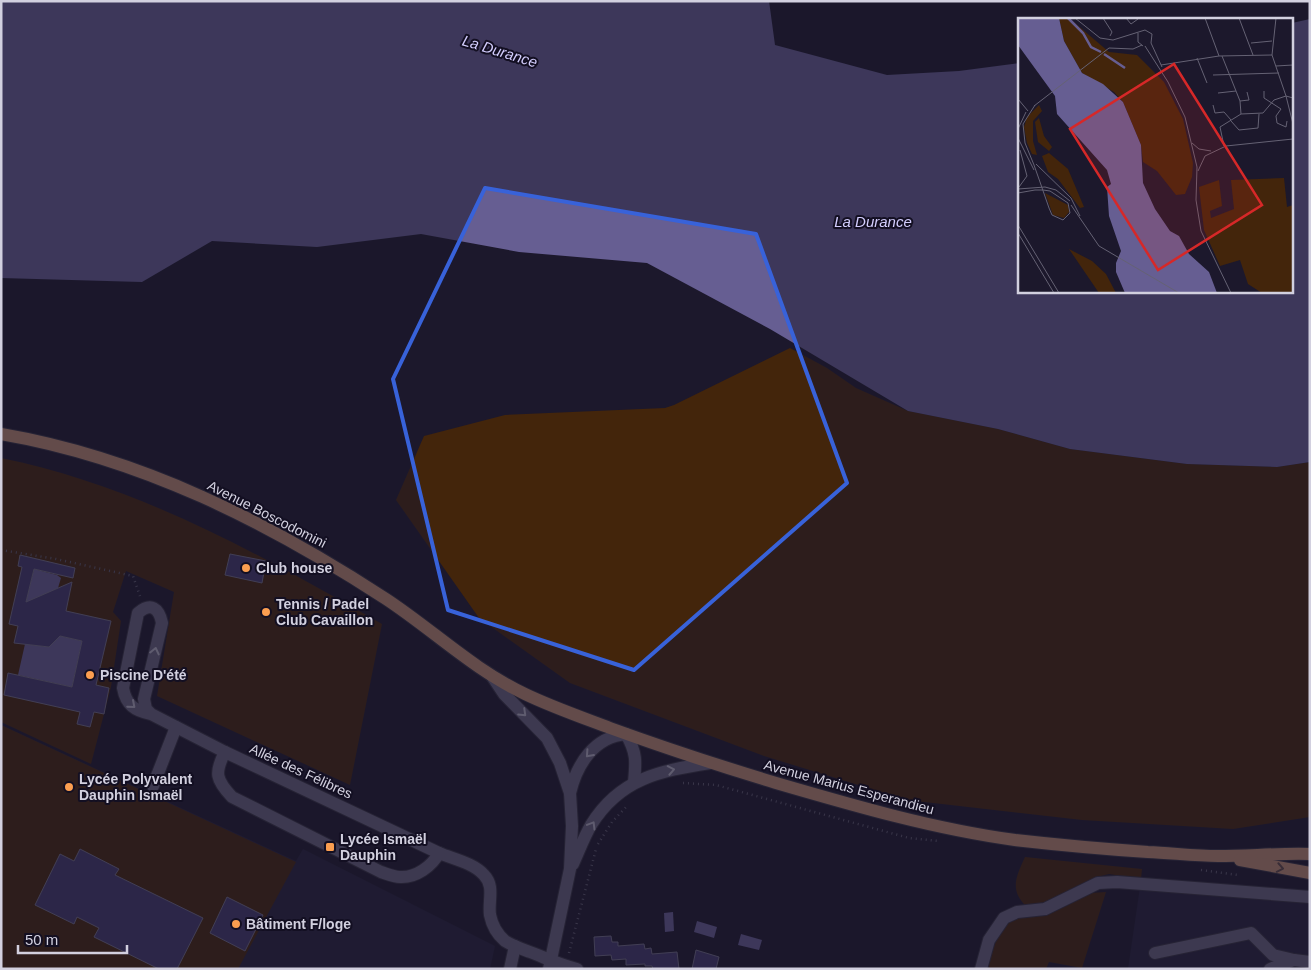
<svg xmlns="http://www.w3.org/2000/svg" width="1311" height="970" viewBox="0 0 1311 970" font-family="Arial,sans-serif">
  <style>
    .built { fill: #24203a }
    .green { fill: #43250b }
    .water { fill: #665e92 }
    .building { fill: #42396a; stroke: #706d86 }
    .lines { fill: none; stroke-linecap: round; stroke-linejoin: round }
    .minor-casing { stroke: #343141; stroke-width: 14 }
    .major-casing { stroke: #343141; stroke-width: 14 }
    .path { stroke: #5d5a6c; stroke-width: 2.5; stroke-dasharray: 1 4; stroke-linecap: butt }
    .minor { stroke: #67637c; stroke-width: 12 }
    .major { stroke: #ba8b70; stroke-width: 12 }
    .oneway { stroke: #b2afc1 }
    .oneway2 { stroke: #5e4745 }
    .marked { fill: none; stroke: #3862d9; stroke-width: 4; stroke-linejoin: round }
    .poi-dot { fill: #fb9e50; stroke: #130f22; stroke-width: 2 }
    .labels { text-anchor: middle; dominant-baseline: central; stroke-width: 4; stroke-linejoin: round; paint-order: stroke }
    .street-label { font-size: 14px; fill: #d2d0df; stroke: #130f22 }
    .poi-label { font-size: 14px; font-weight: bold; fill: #d2d0df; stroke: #130f22; text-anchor: start }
    .water-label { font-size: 15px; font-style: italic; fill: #d3cdfd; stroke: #130f22 }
    .inset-river { fill: none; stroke: #665e92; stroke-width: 2.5 }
    .inset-road { fill: none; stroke: #656274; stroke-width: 1 }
    .view { fill: #d62828; fill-opacity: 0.15; stroke: #d62828; stroke-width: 2.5 }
    .inset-edge { fill: none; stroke: #d2d0df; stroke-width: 2.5 }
  </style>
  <rect width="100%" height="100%" fill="#1c182c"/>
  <!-- built -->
  <g class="built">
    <polygon points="1,725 296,861 303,849 495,946 490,969 1,969"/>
    <polygon points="1140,887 1310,904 1310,969 1128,969"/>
  </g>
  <!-- green -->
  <g class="green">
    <polygon points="790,348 827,368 856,388 908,411 998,429 1070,449 1187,464 1277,467 1310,462 1310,817 1233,829 1082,820 907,800 764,756 570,683 479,618 396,500 424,436 505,415 665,408 674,405"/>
    <path d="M1,458C139,486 261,555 382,624L350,785L157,696L174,592L126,571L113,612L121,621L111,687L91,764L1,722Z"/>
    <polygon points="1,725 296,862 238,969 1,969"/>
    <path d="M1025,857L1142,869L1141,879L1109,874L1097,877L1053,904L1025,905C1009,889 1017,875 1025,857Z"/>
    <polygon points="1106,892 1082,968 1049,962 1046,969 988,969 991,955 998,935 1007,921 1090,893"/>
  </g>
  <!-- water -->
  <g class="water">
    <polygon points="1,1 769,1 775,45 887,75 959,71 1020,63 1020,291 1292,291 1292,23 1310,19 1310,462 1277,467 1187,464 1070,449 998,429 908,411 770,329 647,263 519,252 421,234 317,247 212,241 142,282 1,278"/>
    <polygon points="34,569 57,575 61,578 58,588 25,605"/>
    <polygon points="60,636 82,641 72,687 18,675 25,644 49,647"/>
    <polygon points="673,912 674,931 665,932 664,913"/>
    <polygon points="697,921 717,927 714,938 694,932"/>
    <polygon points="741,934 762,940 759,950 738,945"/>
  </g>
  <!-- building -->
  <g class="building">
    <polygon points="230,554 266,561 262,583 225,575"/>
    <polygon points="20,555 75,568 73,578 34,569 26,602 72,582 66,611 111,621 96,685 109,688 104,714 94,712 90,727 77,724 80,712 4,695 8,673 72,687 82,641 60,636 49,647 14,643 18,626 9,624 22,567 18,566"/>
    <polygon points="80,849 119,869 115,875 203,918 177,969 159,969 94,937 99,928 77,917 74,924 35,905 60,854 74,861"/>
    <polygon points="227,897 263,915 245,951 210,933"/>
    <polygon points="611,936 612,942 618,942 618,946 644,944 645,949 651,948 652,954 677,952 679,969 653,969 652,966 645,966 645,964 626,965 626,959 612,960 611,955 595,956 594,937"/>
    <polygon points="696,950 719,957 716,969 692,969"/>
  </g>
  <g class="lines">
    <!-- minor casing -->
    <g class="minor-casing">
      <g id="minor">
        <polyline points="492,676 504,694 547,738 560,763 570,793 572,826 570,869 549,969"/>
        <path d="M151,714L146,709L144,699L162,623C159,608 151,602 138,613L123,688C126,705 135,711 151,714L225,752L439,853C453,859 474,863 484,875C495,886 488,901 490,915C492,925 498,935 505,941C513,946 522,949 530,952C546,958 560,965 577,969"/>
        <path d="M225,752C214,773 216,780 232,797L381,872C387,874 394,877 400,877C416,878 432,866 439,853"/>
        <polyline points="153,786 176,727"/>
        <path d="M570,793C577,764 594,737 626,734C637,753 636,762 634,782"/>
        <path d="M573,864C579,851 584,837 591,825C620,778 660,771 710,763"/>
        <polyline points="1155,953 1251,933 1273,955 1294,960"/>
        <polyline points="510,969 515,946"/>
        <polyline points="981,969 989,940 1004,918 1017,912 1045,909 1098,883 1117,882 1310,897"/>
        <polyline points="1270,969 1294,960 1310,962"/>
      </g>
    </g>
    <!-- major casing -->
    <g class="major-casing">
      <g id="major">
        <path d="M1,434C141,458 268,522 386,599C433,630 474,670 525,694C552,707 581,717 610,728C665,748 720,766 776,783C855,806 934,829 1015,840C1059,845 1104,849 1148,852C1172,853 1195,856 1218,856C1249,856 1279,853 1310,854"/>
        <polyline points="1240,860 1310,873"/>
      </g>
    </g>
    <!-- path -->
    <g class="path">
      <polyline points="1,550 56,559 133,576 140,596"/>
      <polyline points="683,783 716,785 909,838 939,841"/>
      <polyline points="598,844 612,822 628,805"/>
      <polyline points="1201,870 1238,875"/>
      <polyline points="569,953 596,849"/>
    </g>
    <!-- minor -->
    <use href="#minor" class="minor"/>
    <!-- major -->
    <use href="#major" class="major"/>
  </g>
  <!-- one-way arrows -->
  <defs><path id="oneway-chevron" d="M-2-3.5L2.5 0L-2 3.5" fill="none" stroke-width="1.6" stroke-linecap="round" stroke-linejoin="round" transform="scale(1.25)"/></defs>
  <g class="oneway">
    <use href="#oneway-chevron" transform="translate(155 651) rotate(-77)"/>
    <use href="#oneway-chevron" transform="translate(132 705) rotate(41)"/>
    <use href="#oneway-chevron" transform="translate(523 713) rotate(44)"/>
    <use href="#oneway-chevron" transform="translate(589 754) rotate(132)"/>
    <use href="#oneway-chevron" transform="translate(671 770) rotate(-11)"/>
    <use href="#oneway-chevron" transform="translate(592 825) rotate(-59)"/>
  </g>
  <use class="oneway2" href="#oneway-chevron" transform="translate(1280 868) rotate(11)"/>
  <!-- marked area -->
  <path d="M0 0H1311V970H0ZM485,188L756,234L847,483L634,670L448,610L393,379Z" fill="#1c182c" fill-opacity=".55" fill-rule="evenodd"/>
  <path class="marked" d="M485,188L756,234L847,483L634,670L448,610L393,379Z"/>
  <!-- markers -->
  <g class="poi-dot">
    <circle cx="246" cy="568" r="5"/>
    <circle cx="266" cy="612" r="5"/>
    <circle cx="90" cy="675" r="5"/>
    <circle cx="69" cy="787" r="5"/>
    <rect x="325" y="842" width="10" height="10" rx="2.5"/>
    <circle cx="236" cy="924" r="5"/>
  </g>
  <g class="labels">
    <!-- street labels -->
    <g class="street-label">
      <text transform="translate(267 514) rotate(27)">Avenue Boscodomini</text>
      <text transform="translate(301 771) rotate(25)">Allée des Félibres</text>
      <text transform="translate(849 787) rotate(15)">Avenue Marius Esperandieu</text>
    </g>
    <!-- poi labels -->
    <g class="poi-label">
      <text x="256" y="568">Club house</text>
      <text x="276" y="604">Tennis / Padel<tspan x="276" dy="16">Club Cavaillon</tspan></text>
      <text x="100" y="675">Piscine D'été</text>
      <text x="79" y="779">Lycée Polyvalent<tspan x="79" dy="16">Dauphin Ismaël</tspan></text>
      <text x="340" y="839">Lycée Ismaël<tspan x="340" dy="16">Dauphin</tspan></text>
      <text x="246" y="924">Bâtiment F/loge</text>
    </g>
    <!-- water labels -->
    <g class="water-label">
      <text transform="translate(500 51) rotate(17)">La Durance</text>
      <text x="873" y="221">La Durance</text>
    </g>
  </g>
  <!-- overview -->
  <g transform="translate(1018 18)">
    <rect width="275" height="275" fill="#1c182c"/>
    <path d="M41,0H51L91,34L119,37L146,64L165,101L175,145L174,159L167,176L158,177L139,153L125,144L123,127L105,84L96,74L64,55L46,23ZM21,87L24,93L15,103V123L19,137L14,136L9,125L6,109L9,99ZM21,100L26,118L34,129L31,133L20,124L17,104ZM31,135L50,151L66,189L62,190L40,161L30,154L24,138ZM266,160L269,189L275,187V275H244L230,266L222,242L202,248L186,212L181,169L201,162L204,188L192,193L193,200L216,191L213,162ZM27,175L50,187L51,194L46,200L35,197ZM51,231L74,243L88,256L98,275H81Z" fill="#43250b"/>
    <path d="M0,0H41L46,23L64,55L85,66L105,84L123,127L125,165L137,191L152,213L161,218L171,236L191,254L199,275H107L98,254V245L103,233L91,198L89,169L93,166L89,152L39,96L37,78L0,27Z" fill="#665e92"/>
    <path class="inset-river" d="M50,0L65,15L73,29L83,34M86,36L107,50"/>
    <path class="inset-road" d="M57,0L82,20L95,22L127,12L134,16L133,25M85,0L94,14L92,18M108,0L113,6L120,1M187,0L201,38M221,0L235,37M258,0L254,37L268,78L275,80M120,15V24L125,28M133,25L144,49M233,25L254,23M127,28L150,64L167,99L179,149L178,182L183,213L213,275M204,38L222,83L223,96L202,109L206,128M179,40L189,65M143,47L201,38L254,37M258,48L275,47M195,57L261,55M246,73V80L263,91L258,98L259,105L268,109L269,103M200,75L218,73M0,81L10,93M222,83L231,82L229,74M195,87L197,95L206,94L213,102M16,88L91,30L115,31L124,27M223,96L245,95L256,82L268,78L275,106M213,103L221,112L240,110L241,96M0,111L8,94M0,120L16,152M174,125L181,131L193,133M18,146L53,180L62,198M180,153L187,138L208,128L275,121M1,169L9,158L2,132M0,171L27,169L38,172L52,183M0,175L17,172H25L32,173L50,185L52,195L45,202L34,197L31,190L22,164L16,147L7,125L5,106L17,87M53,187L81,228L161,275M0,207L41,275M0,215L36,275"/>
    <path class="view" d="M156,46L244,187L140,252L52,111Z"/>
    <rect width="275" height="275" class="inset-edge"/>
  </g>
  <!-- border -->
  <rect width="1311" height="970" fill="none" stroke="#d2d0df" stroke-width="5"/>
  <!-- scale -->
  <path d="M18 945v8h109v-8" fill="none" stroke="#d2d0df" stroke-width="2.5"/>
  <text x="25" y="945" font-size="15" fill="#d2d0df" stroke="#130f22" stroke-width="4" paint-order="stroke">50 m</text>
</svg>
